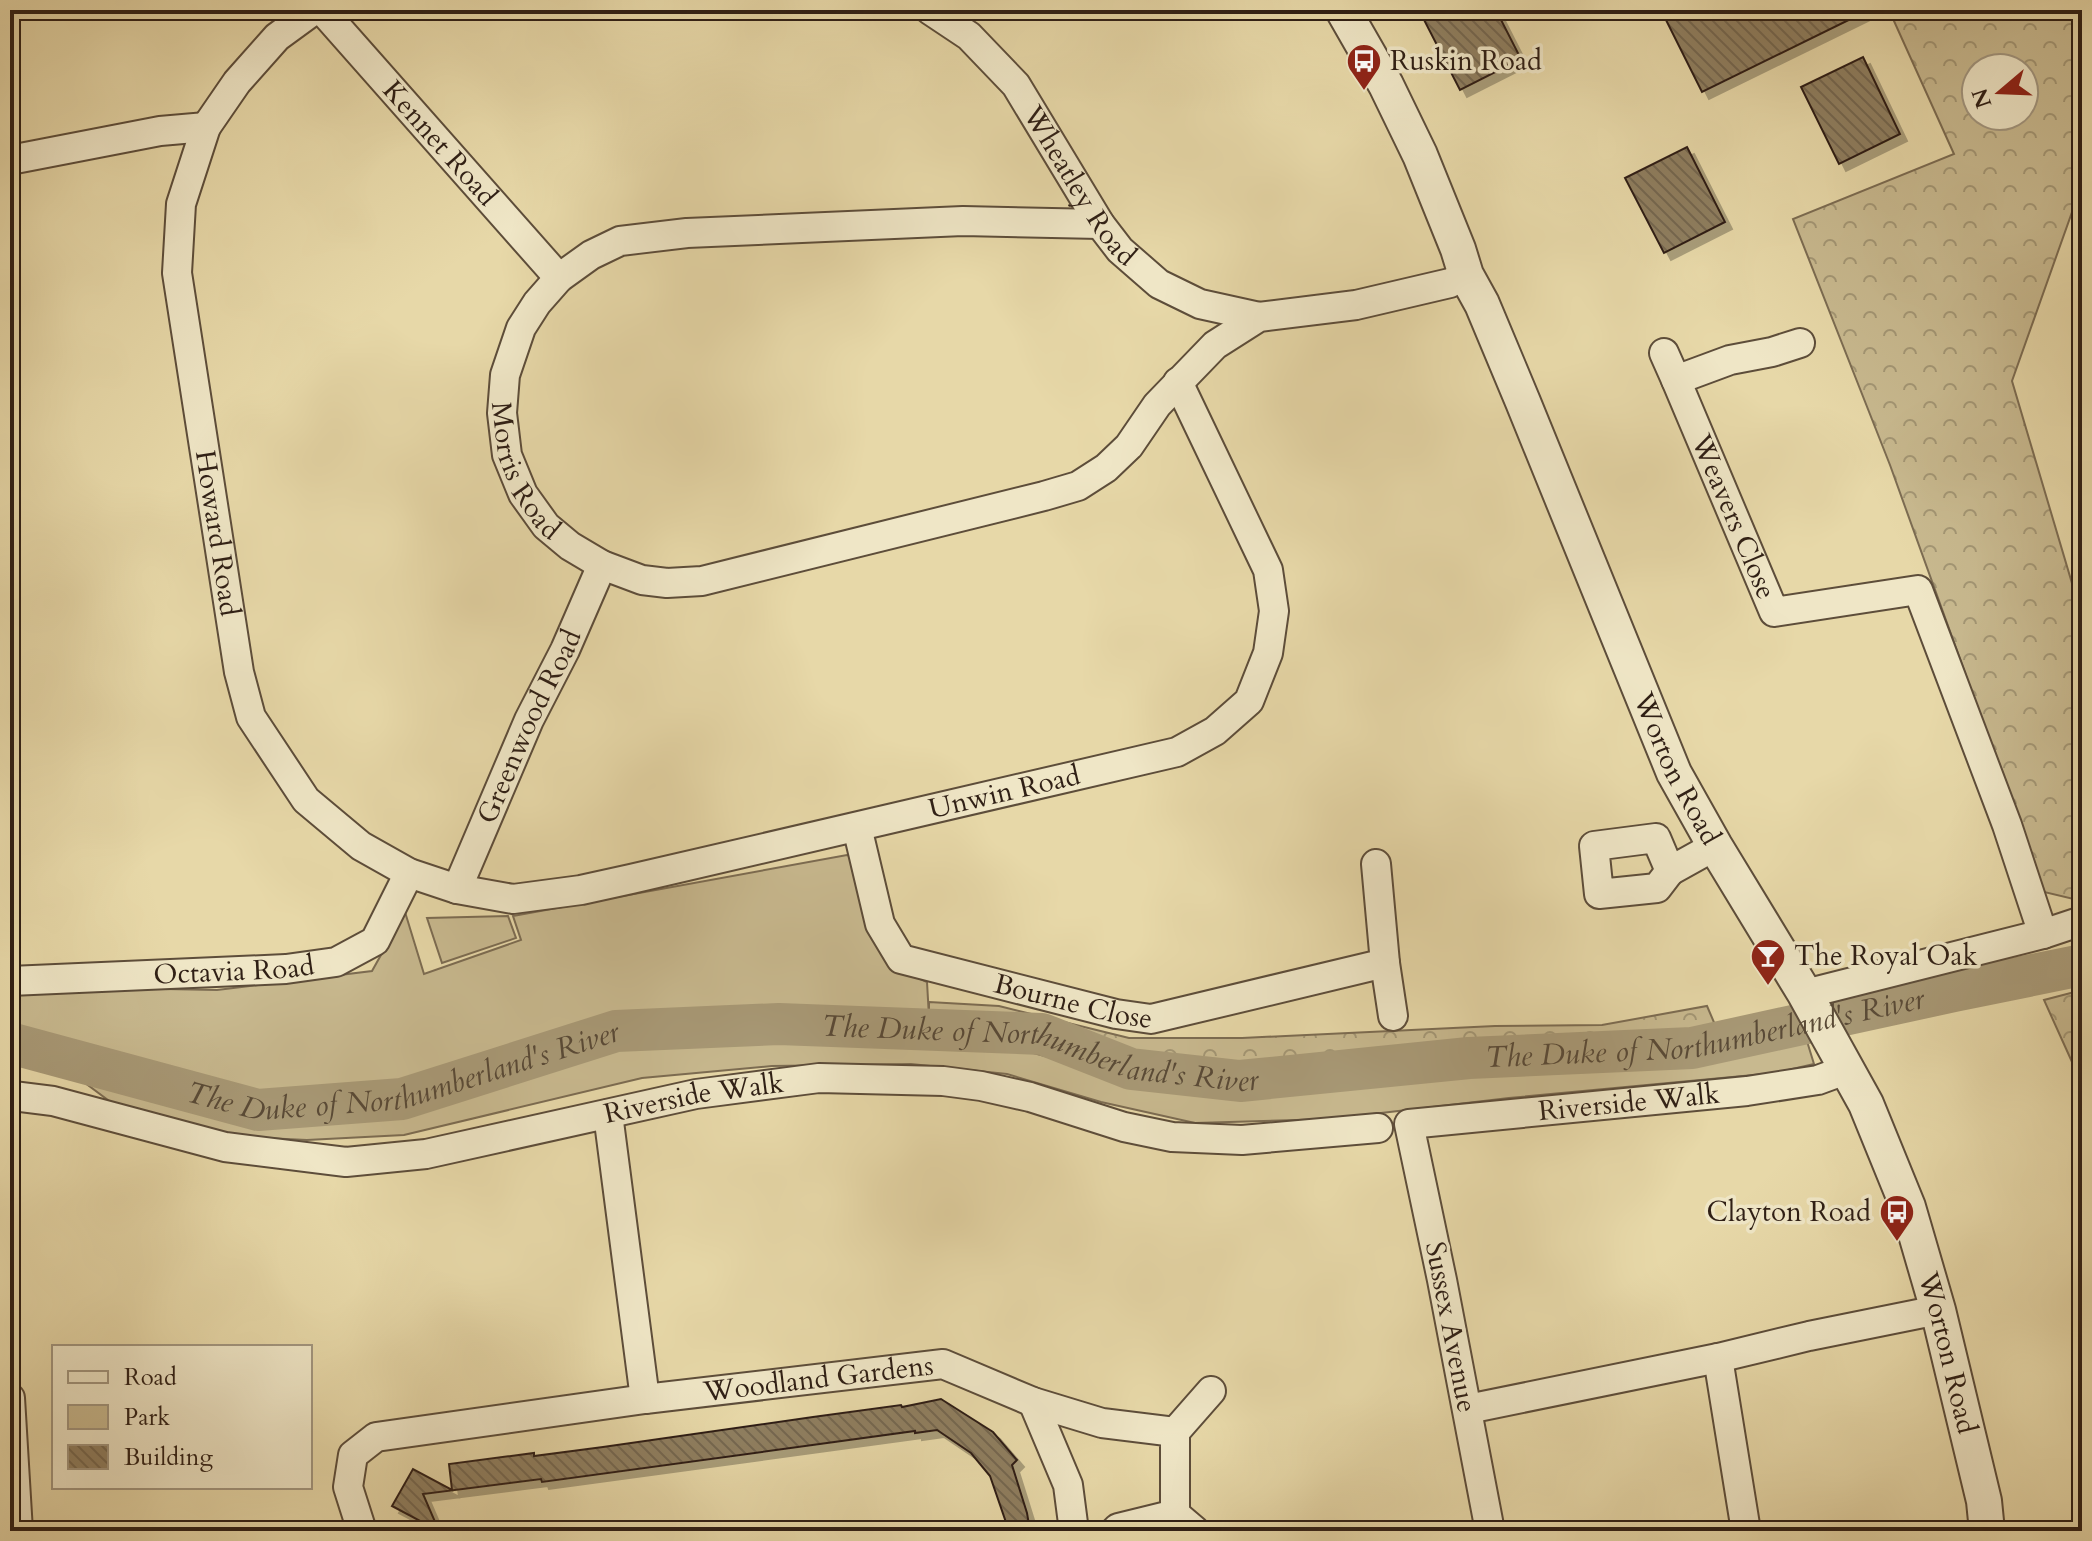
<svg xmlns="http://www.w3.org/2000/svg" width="2092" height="1541" viewBox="0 0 2092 1541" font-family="Cardo,serif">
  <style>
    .forest { fill: url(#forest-crowns); stroke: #7c6c52; stroke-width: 2; fill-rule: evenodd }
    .green { fill: #c8b98f; stroke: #7c6c52; stroke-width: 2 }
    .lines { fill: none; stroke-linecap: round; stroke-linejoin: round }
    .river { stroke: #a89976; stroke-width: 42 }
    .building { fill: url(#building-back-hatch); stroke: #2f1f15; stroke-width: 2; filter: url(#shadow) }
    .minor-casing { stroke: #5d4d3a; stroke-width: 32 }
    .tertiary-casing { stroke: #5d4d3a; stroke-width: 38 }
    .minor { stroke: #efe6c6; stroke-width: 28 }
    .tertiary { stroke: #efe6c6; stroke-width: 34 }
    .labels { text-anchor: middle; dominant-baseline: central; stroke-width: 7; stroke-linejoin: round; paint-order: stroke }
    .poi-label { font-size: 28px; fill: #2f1f15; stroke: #efe6c6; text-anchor: start }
    .street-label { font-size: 28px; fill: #2f1f15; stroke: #efe6c6 }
    .water-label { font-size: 30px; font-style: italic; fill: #594a37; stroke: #efe6c6 }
  </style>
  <defs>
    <pattern id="forest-crowns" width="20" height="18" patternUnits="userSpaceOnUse" patternTransform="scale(2)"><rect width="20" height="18" fill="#c8b98f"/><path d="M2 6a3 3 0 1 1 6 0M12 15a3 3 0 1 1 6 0" fill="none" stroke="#a39674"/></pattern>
    <pattern id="building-back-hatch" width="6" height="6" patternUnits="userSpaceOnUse" patternTransform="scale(2)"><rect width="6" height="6" fill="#8f7f61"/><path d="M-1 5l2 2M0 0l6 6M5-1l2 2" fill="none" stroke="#75674f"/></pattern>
    <filter id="shadow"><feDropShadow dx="7" dy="7" stdDeviation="0" flood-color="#0004"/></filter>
  </defs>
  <rect width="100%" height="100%" fill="#e7d8a8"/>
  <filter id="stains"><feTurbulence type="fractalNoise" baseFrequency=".0025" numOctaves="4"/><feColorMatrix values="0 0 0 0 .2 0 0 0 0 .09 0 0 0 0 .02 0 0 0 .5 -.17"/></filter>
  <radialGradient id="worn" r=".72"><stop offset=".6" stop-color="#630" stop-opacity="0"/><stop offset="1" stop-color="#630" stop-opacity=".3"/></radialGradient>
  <!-- forest -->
  <g class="forest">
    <path d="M1889,10H2082V184L2012,381L2082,617V901L2044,892L1890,465L1793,219L1954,154ZM1976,68H2024V116H1976Z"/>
    <polygon points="2082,990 2082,1084 2044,1000"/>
    <polygon points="929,1002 999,1006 1129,1038 1242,1038 1495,1026 1602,1025 1707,1006 1716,1027 1676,1036 1234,1066 1146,1062 1083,1043 1037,1023 929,1017"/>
  </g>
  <!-- green -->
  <g class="green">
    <polygon points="847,855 855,856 896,968 927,982 929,1017 666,1015 612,1021 412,1086 261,1099 10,1031 10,986 217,990 372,971 405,912 424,974 521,940 513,916"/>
    <polygon points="508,916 516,938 442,963 427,918"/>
    <polygon points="883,1038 999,1044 1117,1075 1232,1094 1421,1072 1674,1057 1806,1038 1814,1064 1775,1073 1509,1098 1330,1119 1195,1123 1101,1102 1007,1074 911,1064 772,1066 642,1078 404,1135 307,1140 223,1136 116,1106 73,1074 79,1069 256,1119 409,1107 580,1050 649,1041"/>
  </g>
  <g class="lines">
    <!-- river -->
    <path class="river" id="s1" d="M10,1043L258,1110L402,1099L616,1031L779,1024L1042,1034L1131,1069L1240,1081L1469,1058L1692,1048L1954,991L2082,965"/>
  </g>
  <!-- building -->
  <g class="building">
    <polygon points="1419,10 1496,10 1521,59 1460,90"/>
    <polygon points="1661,10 1869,10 1702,92"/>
    <polygon points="1863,57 1900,134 1839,164 1801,87"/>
    <polygon points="1687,147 1725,222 1664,253 1625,178"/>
    <polygon points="941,1399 993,1432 1017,1460 1012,1465 1027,1513 1030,1531 1009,1531 990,1476 971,1453 937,1430 915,1433 915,1431 542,1482 541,1479 423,1494 439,1531 392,1506 413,1469 452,1490 449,1464 534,1453 534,1456 603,1447 813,1417 901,1405 902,1407"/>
  </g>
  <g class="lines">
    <!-- minor casing -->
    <g class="minor-casing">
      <g id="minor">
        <path id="s2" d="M314,10L277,37L237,82L206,127L181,204L177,273L239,672L251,717L306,800L361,846L409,873L457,889L513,899L581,890L631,879L1177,752L1215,731L1249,701L1268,653L1274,611L1268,570L1178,382"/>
        <path id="s3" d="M322,10L559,278"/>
        <path id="s4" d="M930,10L969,36L1016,85L1100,224L1120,250L1159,284L1200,304L1259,317"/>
        <polyline points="10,160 160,131 206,127"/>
        <path id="s5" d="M1100,224L963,221L687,233L620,241L591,255L559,278L537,303L521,328L505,375L502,413L507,455L523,494L546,526L570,546L602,565L642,580L667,583L702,581L1044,496L1078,486L1106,468L1129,446L1157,405L1215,345L1259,317L1356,305L1450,283L1466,275"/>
        <path id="s6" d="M1800,343L1772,352L1730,360L1676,380L1774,612L1918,590L2007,825L2043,934"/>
        <polyline points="1664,353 1676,380"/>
        <path id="s7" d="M857,827L880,924L901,959L1116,1014L1151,1019L1385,963L1376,864"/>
        <polygon points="1656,838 1670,871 1657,888 1599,894 1594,846"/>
        <polyline points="1670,871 1715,846"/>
        <path id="s8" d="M457,889L529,720L565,650L602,565"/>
        <polyline points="1385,963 1393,1016"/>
        <path id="s9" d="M10,981L286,969L336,962L375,941L409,873"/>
        <polyline points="1805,994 2043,934 2082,921"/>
        <path id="s10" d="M10,1094L13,1096L53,1101L225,1147L346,1162L426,1154L696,1094L819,1078L943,1081L981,1086L1030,1097L1124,1127L1172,1137L1242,1140L1378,1128"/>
        <path id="s11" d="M608,1114L645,1399L943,1364L1033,1402L1102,1423L1175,1432V1514"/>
        <polyline points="1718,1358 1746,1531"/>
        <polyline points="10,1398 18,1531"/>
        <polyline points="1033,1402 1068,1485 1074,1531"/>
        <polyline points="1468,1409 1718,1358 1809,1336 1938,1310"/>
        <polyline points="1175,1432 1211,1391"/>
        <polyline points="362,1531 348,1487 353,1455 376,1437 645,1399"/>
        <polyline points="1115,1531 1118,1528 1175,1514 1195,1531"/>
        <path id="s12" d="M1490,1531L1442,1280L1409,1124L1747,1091L1818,1080L1848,1069"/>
      </g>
    </g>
    <!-- tertiary casing -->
    <g class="tertiary-casing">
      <g id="tertiary">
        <path id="s13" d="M1343,10L1386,85L1420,155L1458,249L1466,275L1482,304L1523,402L1674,773L1715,846L1805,994L1866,1104L1908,1207L1938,1310L1984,1501L1987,1531"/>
      </g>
    </g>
    <!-- minor -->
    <use href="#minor" class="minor"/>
    <!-- tertiary -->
    <use href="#tertiary" class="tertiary"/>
  </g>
  <!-- icons -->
  <defs>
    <g id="bus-pin" transform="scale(1.8)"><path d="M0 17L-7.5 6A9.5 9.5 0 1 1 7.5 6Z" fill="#8f2418" stroke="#efe6c6"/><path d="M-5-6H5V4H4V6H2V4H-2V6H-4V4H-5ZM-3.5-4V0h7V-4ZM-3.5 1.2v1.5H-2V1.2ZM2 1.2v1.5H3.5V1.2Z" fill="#fff"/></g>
    <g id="bar-pin" transform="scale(1.8)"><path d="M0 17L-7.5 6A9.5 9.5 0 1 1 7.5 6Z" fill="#8f2418" stroke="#efe6c6"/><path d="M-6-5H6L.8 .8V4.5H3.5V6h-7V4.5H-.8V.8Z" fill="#fff"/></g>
  </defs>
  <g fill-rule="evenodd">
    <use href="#bus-pin" x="1364" y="61"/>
    <use href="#bar-pin" x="1768" y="956"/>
    <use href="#bus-pin" x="1897" y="1212"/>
  </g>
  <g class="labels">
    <!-- poi labels -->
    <g class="poi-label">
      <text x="1390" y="61">Ruskin Road</text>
      <text x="1794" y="956">The Royal Oak</text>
      <text x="1871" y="1212" text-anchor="end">Clayton Road</text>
    </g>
    <!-- street labels -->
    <g class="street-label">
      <text stroke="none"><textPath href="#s3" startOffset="178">Kennet Road</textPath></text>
      <text stroke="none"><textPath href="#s4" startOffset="234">Wheatley Road</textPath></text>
      <text stroke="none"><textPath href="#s5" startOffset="766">Morris Road</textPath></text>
      <text stroke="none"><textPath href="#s6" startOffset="278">Weavers Close</textPath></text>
      <text stroke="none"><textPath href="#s2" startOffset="574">Howard Road</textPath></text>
      <text stroke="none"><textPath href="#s8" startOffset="178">Greenwood Road</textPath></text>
      <text stroke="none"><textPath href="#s13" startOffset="830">Worton Road</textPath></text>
      <text stroke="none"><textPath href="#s2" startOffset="1598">Unwin Road</textPath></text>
      <text stroke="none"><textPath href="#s9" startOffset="224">Octavia Road</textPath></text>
      <text stroke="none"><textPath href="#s7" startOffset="318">Bourne Close</textPath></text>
      <text stroke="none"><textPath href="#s10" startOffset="698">Riverside Walk</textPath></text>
      <text stroke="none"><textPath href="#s12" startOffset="636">Riverside Walk</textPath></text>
      <text transform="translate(1451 1327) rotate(79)">Sussex Avenue</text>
      <text stroke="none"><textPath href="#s13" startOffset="1478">Worton Road</textPath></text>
      <text stroke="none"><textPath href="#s11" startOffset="462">Woodland Gardens</textPath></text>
    </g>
    <!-- water labels -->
    <g class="water-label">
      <text stroke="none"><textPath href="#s1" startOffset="1726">The Duke of Northumberland's River</textPath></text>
      <text stroke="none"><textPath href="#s1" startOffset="1054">The Duke of Northumberland's River</textPath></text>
      <text stroke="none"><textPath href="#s1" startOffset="406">The Duke of Northumberland's River</textPath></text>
    </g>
  </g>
  <!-- margin -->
  <rect width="2092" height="1541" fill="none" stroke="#e7d8a8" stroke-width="40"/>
  <rect x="12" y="12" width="2068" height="1517" fill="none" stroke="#2f1f15" stroke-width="4"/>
  <rect x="20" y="20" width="2052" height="1501" fill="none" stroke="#2f1f15" stroke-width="2"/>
  <!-- legend -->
  <rect x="52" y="1345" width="260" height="144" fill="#efe6c6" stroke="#a2967f" stroke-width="2"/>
  <rect x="68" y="1371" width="40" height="12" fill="#efe6c6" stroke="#a2967f" stroke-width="2"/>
  <text x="124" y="1385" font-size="24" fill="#2f1f15">Road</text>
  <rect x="68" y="1405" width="40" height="24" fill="#c8b98f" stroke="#a2967f" stroke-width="2"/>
  <text x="124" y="1425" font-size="24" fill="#2f1f15">Park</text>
  <rect x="68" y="1445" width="40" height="24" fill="url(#building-back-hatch)" stroke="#a2967f" stroke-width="2"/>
  <text x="124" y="1465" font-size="24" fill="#2f1f15">Building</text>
  <!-- north arrow -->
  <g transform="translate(2000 92) rotate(251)"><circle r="38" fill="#efe6c6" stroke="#a2967f" stroke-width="2"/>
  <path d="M0-6L14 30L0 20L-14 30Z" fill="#8f2418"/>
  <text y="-12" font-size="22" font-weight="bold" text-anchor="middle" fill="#2f1f15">N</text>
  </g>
  <rect width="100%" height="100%" filter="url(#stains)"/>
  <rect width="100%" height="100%" fill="url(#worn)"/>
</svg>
